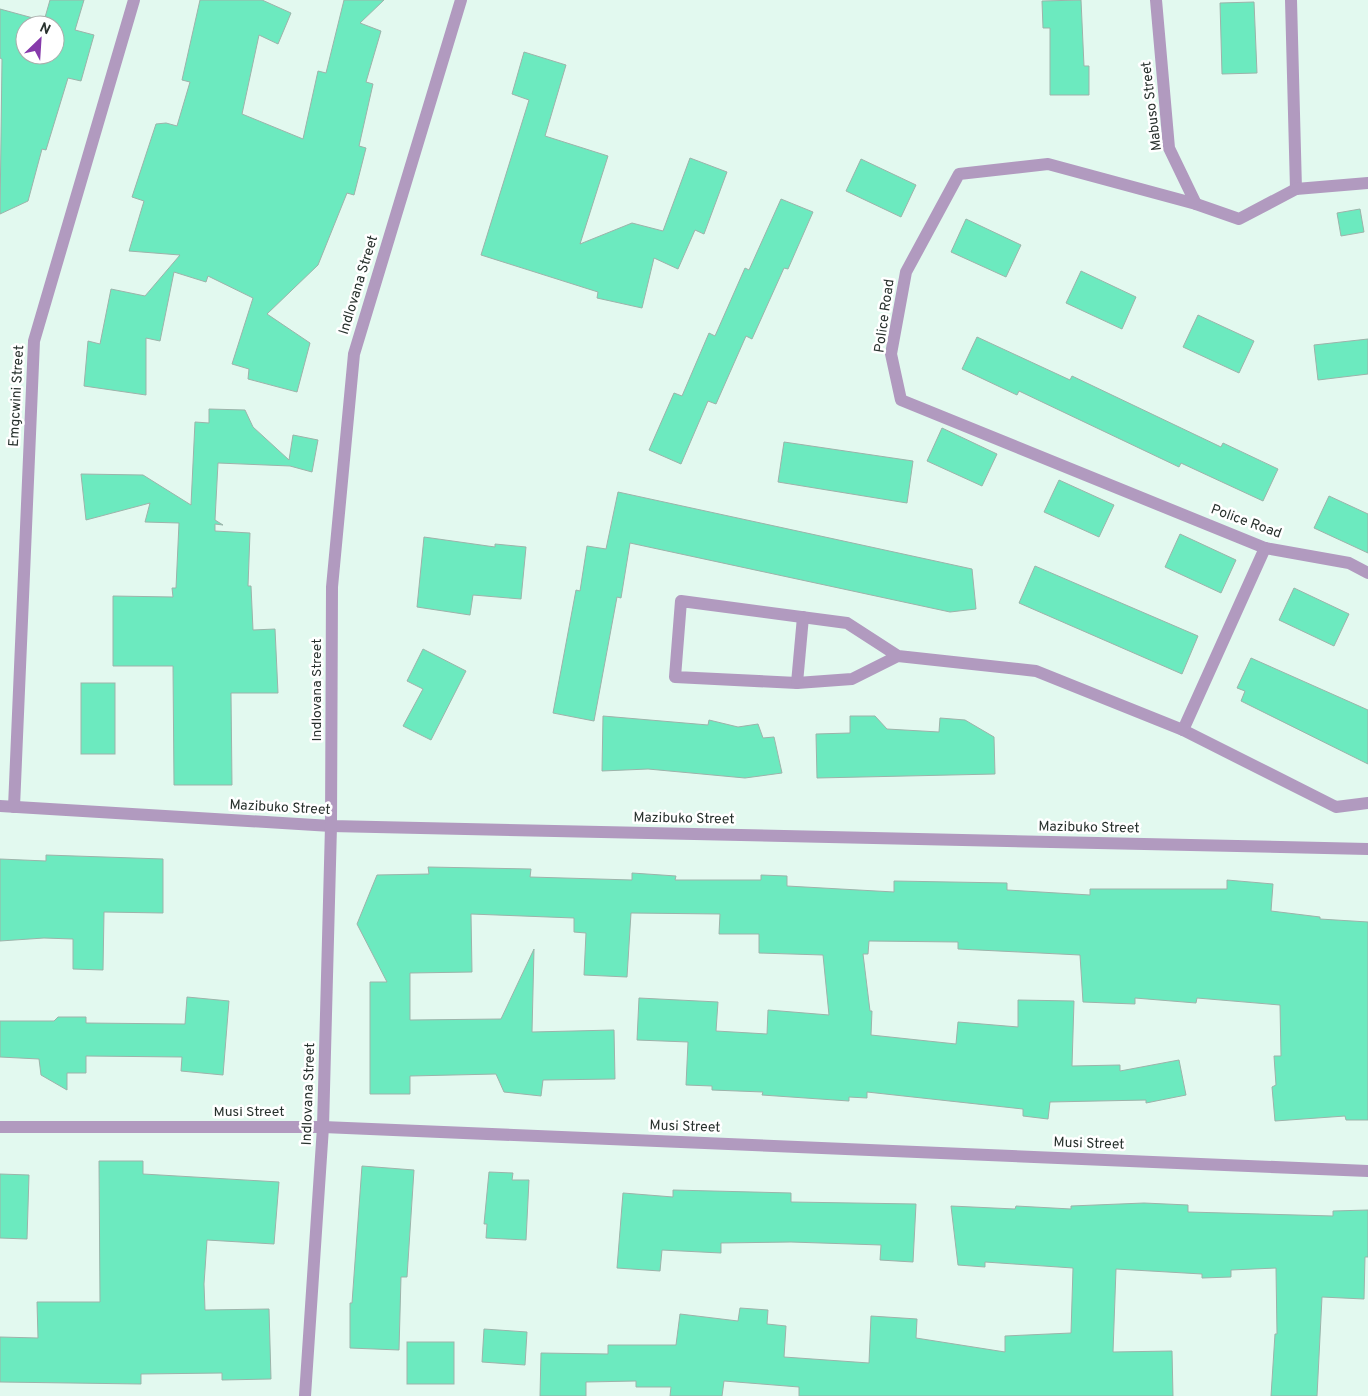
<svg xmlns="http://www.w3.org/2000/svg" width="1368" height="1396" viewBox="0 0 1368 1396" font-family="Overpass,sans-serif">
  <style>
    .building { fill: #6ceabf; stroke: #9db3aa; fill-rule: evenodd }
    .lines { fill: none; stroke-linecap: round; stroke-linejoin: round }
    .minor { stroke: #b19abf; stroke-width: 12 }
    .labels { text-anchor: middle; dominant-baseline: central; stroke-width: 5; stroke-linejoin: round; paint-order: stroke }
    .street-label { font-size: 14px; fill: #28312d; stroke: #fff }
  </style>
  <rect width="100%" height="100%" fill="#e2f9ef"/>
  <!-- building -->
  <g class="building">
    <path d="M50,0H84L75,30L94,35L81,81L68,78L46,150L42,149L28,201L0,214L2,59L0,58V9L44,21ZM25,25H55V55H25Z"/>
    <polygon points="200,0 262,0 291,13 278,44 259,35 242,114 303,139 318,71 326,73 344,0 384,0 360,23 381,31 366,82 373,84 359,146 366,148 354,195 347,193 318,265 267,314 310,343 297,392 248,379 249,369 232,364 253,298 208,276 206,282 174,272 160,341 146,338 146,395 84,386 88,341 100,344 111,289 145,296 180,255 129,251 144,201 132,197 156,124 166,123 177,126 190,82 182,80"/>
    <polygon points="1081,0 1084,66 1089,66 1089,95 1050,95 1050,28 1043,28 1042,1"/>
    <polygon points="1254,2 1257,73 1222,74 1220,3"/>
    <polygon points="524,52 566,65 545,136 608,156 580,244 632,223 663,231 690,158 727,172 704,234 695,230 678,269 654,258 642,308 597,298 598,292 481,255 529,100 512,94"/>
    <polygon points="861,159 916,185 901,217 846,191"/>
    <polygon points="781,199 813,212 788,269 784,268 752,339 746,336 716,404 708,401 681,464 649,450 674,393 682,396 709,333 715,336 745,268 749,270"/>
    <polygon points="1360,209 1364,232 1341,236 1337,213"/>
    <polygon points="966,219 1021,245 1006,277 951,252"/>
    <polygon points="1081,271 1136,297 1122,329 1066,303"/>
    <polygon points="1198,315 1254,341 1239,373 1183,347"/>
    <polygon points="977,337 1070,380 1072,376 1221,447 1223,443 1278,469 1263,501 1181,463 1179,467 1019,391 1017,395 962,369"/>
    <polygon points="1368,339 1368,374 1318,380 1314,345"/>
    <polygon points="209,409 245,410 253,427 289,460 293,435 318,440 312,472 290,466 218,463 215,520 223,525 215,524 215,531 250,533 248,586 251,586 253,630 275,629 278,693 231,693 232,785 174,785 173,666 113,666 113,596 173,597 172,588 176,588 179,523 145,522 150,503 86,520 81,474 143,475 191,505 195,422 209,423"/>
    <polygon points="942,428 997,454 982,486 927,461"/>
    <polygon points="784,442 913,461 907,503 778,482"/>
    <polygon points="1059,480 1114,505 1099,537 1044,512"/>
    <polygon points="618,492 972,569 976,609 950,612 630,543 621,598 617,597 594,721 553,713 576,590 580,591 587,546 606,549"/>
    <polygon points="1329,496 1368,514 1368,553 1314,528"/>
    <polygon points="1180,534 1236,560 1221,593 1165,567"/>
    <polygon points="424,537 495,547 495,544 526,547 521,599 473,595 470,615 417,607"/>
    <polygon points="1035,566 1198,636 1182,674 1019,603"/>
    <polygon points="1294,588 1349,614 1334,646 1279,620"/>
    <polygon points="423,649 466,671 431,740 403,726 423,689 407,681"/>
    <polygon points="1251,658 1368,710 1368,764 1241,701 1245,691 1237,688"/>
    <rect x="81" y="683" width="34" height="71"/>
    <polygon points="603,716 708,725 709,720 738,727 758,724 763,738 774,737 782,773 745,778 648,769 602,771"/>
    <polygon points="850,716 875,716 887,729 939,732 940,718 965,720 994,737 995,774 817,778 816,734 850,733"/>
    <polygon points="46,855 163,859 163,913 104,912 103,970 73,969 73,939 44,938 0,941 0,859 46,861"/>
    <polygon points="428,867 531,869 530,877 632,880 632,873 676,876 675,880 761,880 761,875 787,876 787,886 894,892 894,881 1007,883 1007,890 1090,895 1090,889 1227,889 1227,880 1273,884 1271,911 1320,917 1320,919 1368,922 1368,1120 1346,1120 1345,1116 1275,1121 1272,1087 1276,1085 1274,1056 1281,1056 1280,1005 1197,998 1196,1003 1135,998 1135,1004 1083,1002 1080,955 958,949 958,942 869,941 868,954 863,954 870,1011 872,1011 871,1035 956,1044 958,1022 1018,1027 1018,1000 1074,1001 1072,1066 1120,1065 1120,1071 1179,1060 1186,1095 1146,1103 1146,1100 1050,1102 1048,1119 1023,1116 1023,1109 867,1092 867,1098 849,1097 849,1101 762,1095 763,1092 712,1090 712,1086 686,1085 688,1042 637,1040 639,998 718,1002 716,1031 767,1034 768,1010 829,1015 823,955 759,953 759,934 719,934 720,914 631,913 627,977 584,975 586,933 574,932 574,918 471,914 472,972 410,973 410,1020 501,1019 534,949 532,1032 614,1030 615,1079 543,1080 541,1096 504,1092 496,1074 410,1076 410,1094 370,1094 370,982 387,982 357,924 377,875 429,874"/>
    <polygon points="187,997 229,1001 223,1075 181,1071 182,1057 86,1056 86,1073 67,1073 67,1090 41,1075 39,1059 0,1057 0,1021 54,1021 58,1017 86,1017 86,1023 185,1024"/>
    <polygon points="99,1161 143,1161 143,1174 279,1182 274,1244 207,1240 204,1284 205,1310 269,1309 271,1379 222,1380 222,1373 141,1374 141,1384 0,1382 0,1337 38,1338 37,1302 100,1302"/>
    <polygon points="362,1166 414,1170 407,1277 401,1277 399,1350 350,1348 350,1303 352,1303"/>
    <polygon points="489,1172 513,1173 512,1180 529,1180 526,1240 486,1238 487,1224 484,1224"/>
    <polygon points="0,1174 29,1175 27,1239 0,1238"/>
    <polygon points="673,1190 791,1193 791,1202 916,1204 913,1262 880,1260 881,1245 791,1242 721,1243 721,1253 662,1250 660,1271 617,1268 623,1193 673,1197"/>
    <polygon points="1144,1203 1188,1205 1188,1212 1333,1216 1333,1211 1368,1210 1368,1257 1365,1257 1364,1299 1322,1297 1317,1396 1271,1396 1275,1334 1277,1334 1276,1268 1231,1270 1231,1277 1202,1278 1202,1274 1116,1269 1113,1352 1172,1351 1173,1396 799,1396 799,1387 724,1381 722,1396 670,1396 671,1387 636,1387 636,1381 586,1382 586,1396 540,1396 541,1353 608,1354 608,1345 676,1345 680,1314 738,1321 740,1308 768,1310 767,1324 786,1326 784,1357 869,1363 871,1316 917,1319 916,1338 1005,1352 1005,1336 1071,1333 1073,1268 985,1262 985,1267 958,1265 951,1206 1015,1209 1016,1206 1071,1209 1071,1206"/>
    <polygon points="484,1329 527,1332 525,1365 482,1362"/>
    <rect x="407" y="1342" width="47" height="42"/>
  </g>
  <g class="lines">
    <!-- minor -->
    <g class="minor">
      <polyline points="1156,0 1169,148 1196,204"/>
      <polyline points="1291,0 1296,189"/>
      <polyline points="1368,183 1296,189 1239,219 1196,204 1048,164 959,174 906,272 891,354 901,400 1265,548 1349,563 1368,573"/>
      <polyline points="898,656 852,679 797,683 675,677 681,601 847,623 898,656 1036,671 1183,730 1336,807 1368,803"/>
      <polyline points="797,683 803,617"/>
      <polyline points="1183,730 1265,548"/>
      <polyline points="0,806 331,826 1368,849"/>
      <polyline points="14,807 34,341 134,0"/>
      <polyline points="0,1127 323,1127 1368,1171"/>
      <polyline points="305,1396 323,1127 331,826 332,587 354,354 461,0"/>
    </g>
  </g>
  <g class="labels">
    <!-- street labels -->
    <g class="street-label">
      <text transform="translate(1152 106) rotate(-97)">Mabuso Street</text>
      <text transform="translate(359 285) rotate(-73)">Indlovana Street</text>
      <text transform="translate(885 316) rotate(-82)">Police Road</text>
      <text transform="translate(17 396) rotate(-87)">Emgcwini Street</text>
      <text transform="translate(1246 522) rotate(20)">Police Road</text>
      <text transform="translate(317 690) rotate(-90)">Indlovana Street</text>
      <text transform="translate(280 808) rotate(3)">Mazibuko Street</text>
      <text transform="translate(684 819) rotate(1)">Mazibuko Street</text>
      <text transform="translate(1089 828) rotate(1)">Mazibuko Street</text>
      <text transform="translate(309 1094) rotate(-88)">Indlovana Street</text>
      <text x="249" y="1112">Musi Street</text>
      <text transform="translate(685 1127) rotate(2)">Musi Street</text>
      <text transform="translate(1089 1144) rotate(2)">Musi Street</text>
    </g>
  </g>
  <!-- north arrow -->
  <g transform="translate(40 40) rotate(25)"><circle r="24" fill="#ffffff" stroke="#a9adab"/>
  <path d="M0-4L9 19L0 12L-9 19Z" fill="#863aab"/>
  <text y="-8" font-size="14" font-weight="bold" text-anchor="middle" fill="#28312d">N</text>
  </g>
</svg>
